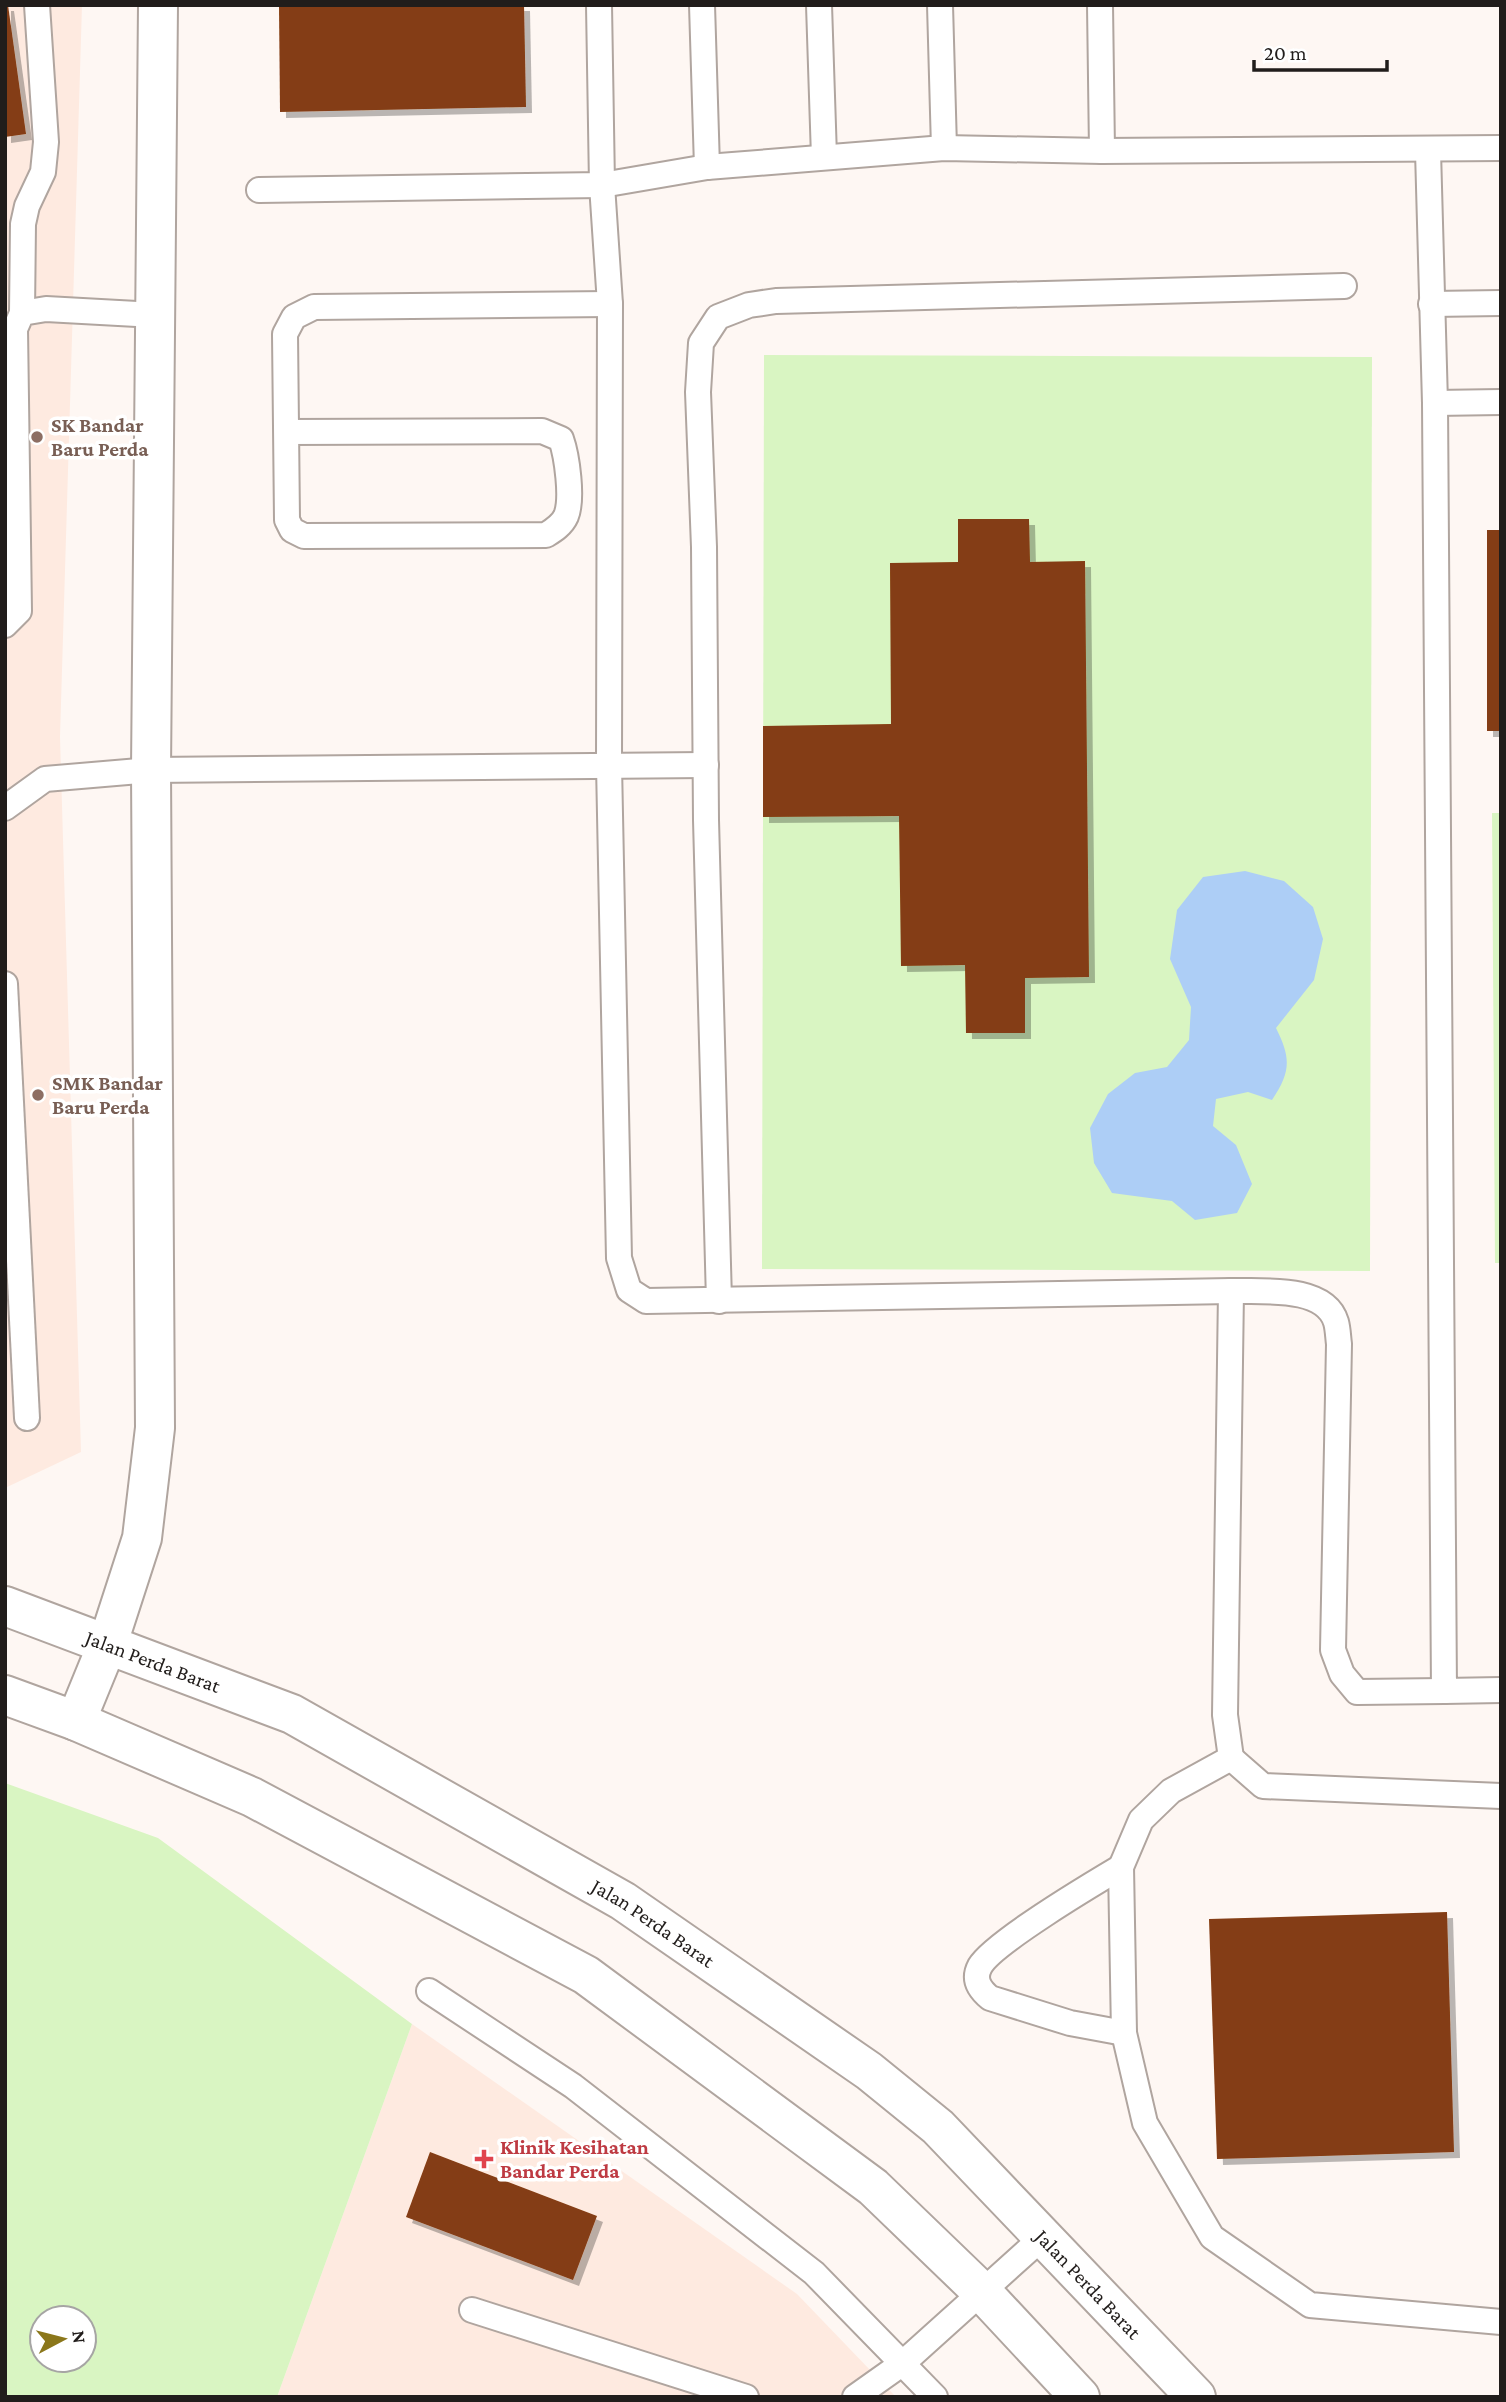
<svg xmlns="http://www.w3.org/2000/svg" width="1506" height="2402" viewBox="0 0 1506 2402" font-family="'Crimson Pro',serif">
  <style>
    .built { fill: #feeae0 }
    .green { fill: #d9f5c2; fill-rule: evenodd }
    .water { fill: #adcef6 }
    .building { fill: #843d13; filter: url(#shadow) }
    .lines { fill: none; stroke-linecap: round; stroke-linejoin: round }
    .service-casing { stroke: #b0a59f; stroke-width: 28 }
    .minor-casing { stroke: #b0a59f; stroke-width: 42 }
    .tertiary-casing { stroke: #b0a59f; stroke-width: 42 }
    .service { stroke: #fff; stroke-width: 24 }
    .minor { stroke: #fff; stroke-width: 38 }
    .tertiary { stroke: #fff; stroke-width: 38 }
    .education-dot { fill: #8d6e63; stroke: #fff; stroke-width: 2.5 }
    .health-dot { fill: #e0444e; stroke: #fff; stroke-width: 2.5 }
    .labels { text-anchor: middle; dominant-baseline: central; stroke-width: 7; stroke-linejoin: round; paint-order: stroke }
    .education-label { font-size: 21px; font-weight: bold; fill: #785e54; stroke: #fff; text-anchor: start }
    .street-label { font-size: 21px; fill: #211d1b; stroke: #fff }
    .health-label { font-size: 21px; font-weight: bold; fill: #be3a42; stroke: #fff; text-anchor: start }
  </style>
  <defs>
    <filter id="shadow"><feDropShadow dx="6" dy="6" stdDeviation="0" flood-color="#0004"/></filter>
  </defs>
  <rect width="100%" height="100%" fill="#fef7f3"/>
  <!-- built -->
  <g class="built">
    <polygon points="8,5 82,5 60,737 81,1452 5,1488 5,137 26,134"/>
    <polygon points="412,2024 797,2294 896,2397 277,2397"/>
  </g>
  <!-- green -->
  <g class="green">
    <polygon points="764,355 1372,357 1370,1271 762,1269"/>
    <polygon points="1492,813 1501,813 1501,1263 1495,1263"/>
    <path d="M5,1783L158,1838L412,2024L277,2397H5ZM42,2318H84V2360H42Z"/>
  </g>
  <!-- water -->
  <path class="water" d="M1245,871L1284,881L1313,907L1323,939L1314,980L1276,1028C1291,1058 1291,1072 1272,1100L1248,1092L1216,1099L1213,1126L1236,1145L1252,1184L1237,1213L1195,1220L1172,1201L1112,1193L1094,1163L1090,1128L1108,1094L1135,1073L1167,1067L1189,1040L1191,1007L1170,959L1177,910L1203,877Z"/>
  <!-- building -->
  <g class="building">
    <polygon points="5,5 8,5 26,134 5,137"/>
    <polygon points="279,5 524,5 526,107 280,112"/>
    <polygon points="958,519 1029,519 1030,562 1085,561 1089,977 1025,978 1025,1033 966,1033 965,965 901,966 899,816 763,817 763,726 891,724 890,563 958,562"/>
    <rect x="1487" y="530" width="14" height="201"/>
    <polygon points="1447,1912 1454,2152 1217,2159 1209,1919"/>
    <polygon points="430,2152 597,2216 573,2280 406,2217"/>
  </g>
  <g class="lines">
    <!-- service casing -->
    <g class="service-casing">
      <g id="service">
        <path d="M599,5L602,185L610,304L609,765L619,1258L629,1290L646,1301L1231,1291C1262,1292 1325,1285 1336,1322C1338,1329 1338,1337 1339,1344L1333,1650L1342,1674L1357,1692L1444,1691"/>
        <polyline points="702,5 707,167"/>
        <polyline points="819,5 824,157"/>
        <polyline points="940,5 944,148"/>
        <polyline points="1100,5 1102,151"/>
        <polyline points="1428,151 1435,403 1444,1691 1501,1690"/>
        <polyline points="259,190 602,185 707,167 944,148 1102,151 1501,148"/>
        <polyline points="1431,304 1501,303"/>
        <polyline points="22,313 23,224 27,206 43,172 46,142 37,5"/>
        <polyline points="1435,403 1501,402"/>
        <path d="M287,432L542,431L561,439C567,456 573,499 566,516C562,525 554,530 546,535L304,536L292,530L287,520L285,334L294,317L314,307L610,304"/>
        <polyline points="5,625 19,611 15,329 22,313 46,309 155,315"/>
        <polyline points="5,808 45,779 151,770 706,765"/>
        <polyline points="5,984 27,1418"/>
        <polyline points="1231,1291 1225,1715 1231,1758 1171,1791 1141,1820 1121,1867 1124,2033 1145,2123 1212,2237 1310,2305 1501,2322"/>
        <polyline points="719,1301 706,820 704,547 698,392 701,343 718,317 749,305 776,301 1344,286"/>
        <polyline points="1231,1758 1263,1786 1501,1796"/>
        <path d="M1121,1867C1094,1883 993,1943 980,1966C973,1979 979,1989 990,1998L1070,2023L1124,2033"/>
        <polyline points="429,1991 573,2086 814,2273 935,2397"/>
        <polyline points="472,2310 746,2397"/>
        <polyline points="855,2397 903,2363 1044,2236"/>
      </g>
    </g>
    <!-- minor casing -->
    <g class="minor-casing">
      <polyline id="minor" points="76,1721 108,1643 142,1538 155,1428 151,770 158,5"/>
    </g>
    <!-- tertiary casing -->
    <g class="tertiary-casing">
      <g id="tertiary">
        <path id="s1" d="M5,1606L292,1714L623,1901L869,2071L938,2127L1196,2397"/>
        <polyline points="5,1695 76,1721 252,1797 586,1975 873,2187 983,2293 1080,2397"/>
      </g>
    </g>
    <!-- service -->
    <use href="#service" class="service"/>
    <!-- minor -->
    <use href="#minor" class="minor"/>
    <!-- tertiary -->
    <use href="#tertiary" class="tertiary"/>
  </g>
  <!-- markers -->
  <g class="education-dot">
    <circle cx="37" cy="437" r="7"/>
    <circle cx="38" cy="1095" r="7"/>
  </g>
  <path class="health-dot" d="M480.5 2148.5h7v7h7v7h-7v7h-7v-7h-7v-7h7z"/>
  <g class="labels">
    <!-- education labels -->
    <g class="education-label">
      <text x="51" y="425">SK Bandar<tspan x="51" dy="24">Baru Perda</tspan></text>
      <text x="52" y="1083">SMK Bandar<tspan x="52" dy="24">Baru Perda</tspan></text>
    </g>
    <!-- street labels -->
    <g class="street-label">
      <text stroke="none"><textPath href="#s1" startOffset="158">Jalan Perda Barat</textPath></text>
      <text stroke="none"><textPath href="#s1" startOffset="724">Jalan Perda Barat</textPath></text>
      <text stroke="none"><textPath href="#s1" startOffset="1292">Jalan Perda Barat</textPath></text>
    </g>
    <!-- health labels -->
    <g class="health-label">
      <text x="500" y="2147">Klinik Kesihatan<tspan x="500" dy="24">Bandar Perda</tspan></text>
    </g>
  </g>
  <!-- border -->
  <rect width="1506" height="2402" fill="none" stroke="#211d1b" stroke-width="14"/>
  <!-- north arrow -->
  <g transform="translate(63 2339) rotate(83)"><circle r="33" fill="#ffffff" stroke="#a6a5a4" stroke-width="2"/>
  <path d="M0-5L12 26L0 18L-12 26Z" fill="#8b771b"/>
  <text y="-10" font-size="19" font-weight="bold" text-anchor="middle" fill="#211d1b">N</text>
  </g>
  <!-- scale -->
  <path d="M1254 60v10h133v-10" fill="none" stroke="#211d1b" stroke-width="3.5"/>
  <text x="1264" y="60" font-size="21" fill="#211d1b" stroke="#ffffff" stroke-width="5" paint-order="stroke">20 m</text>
</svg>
